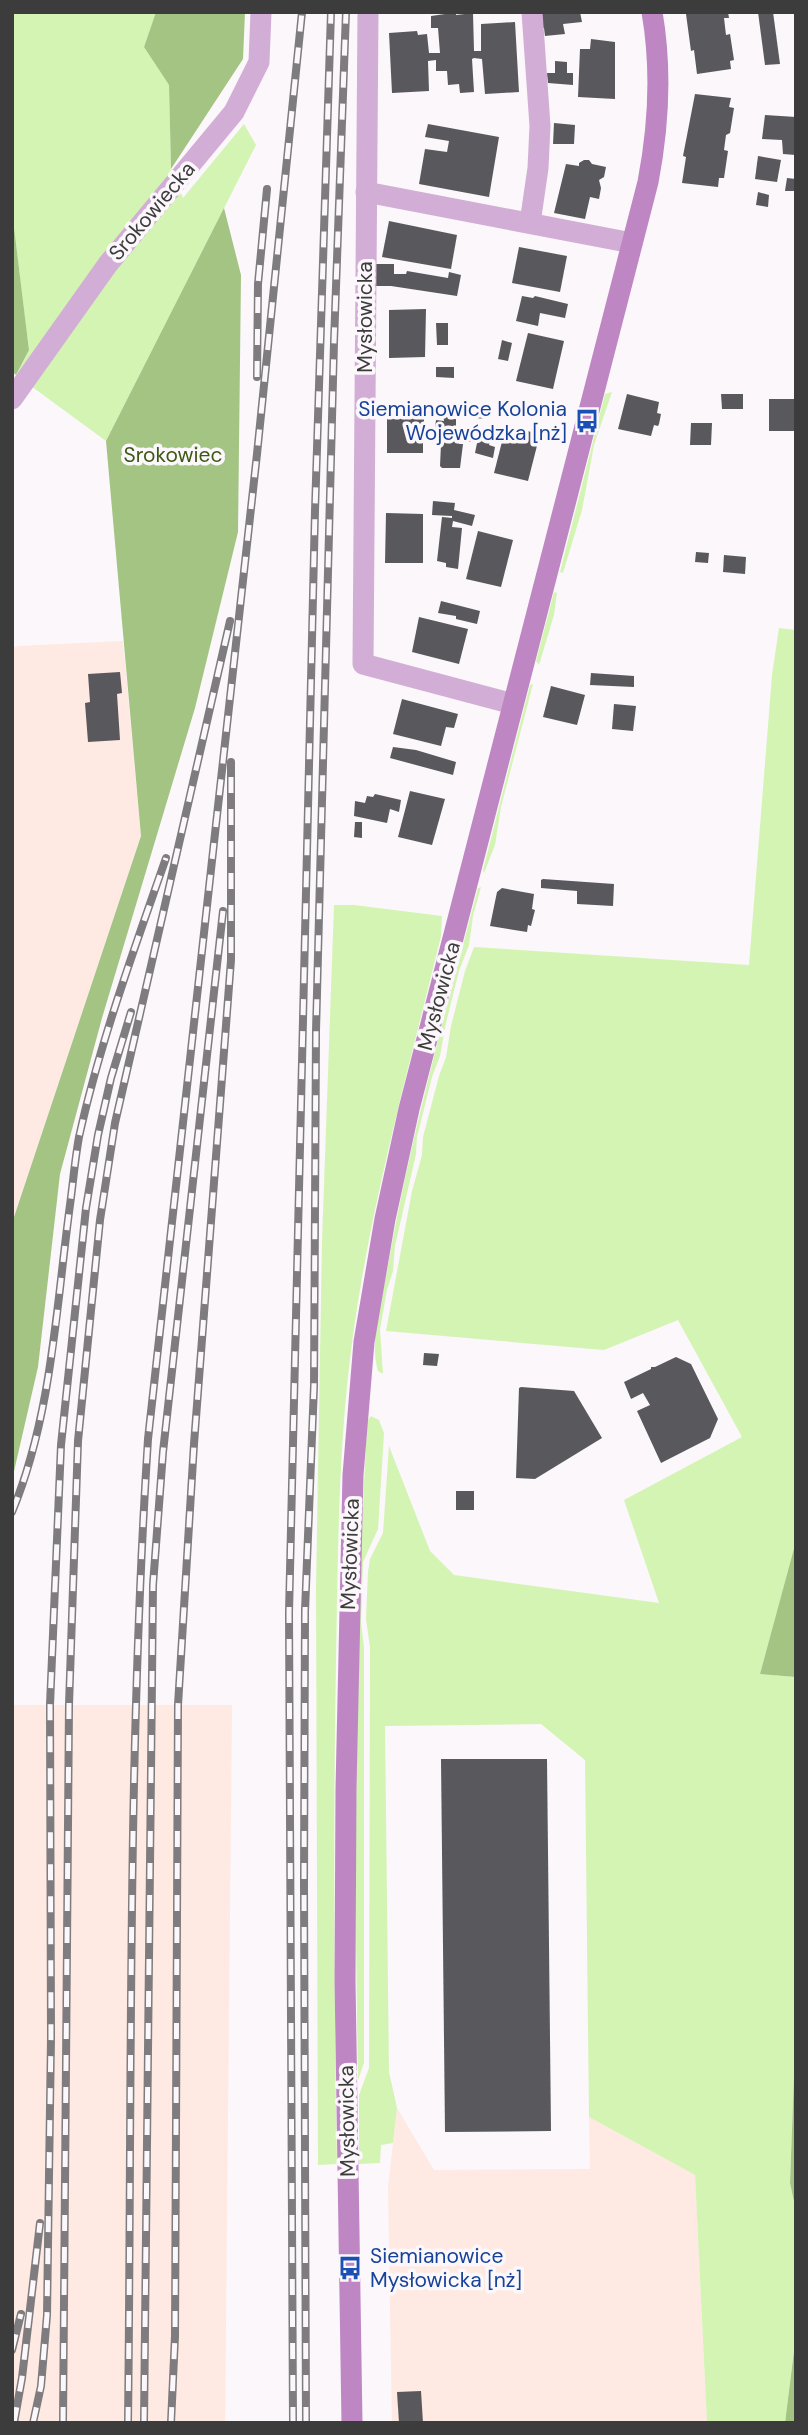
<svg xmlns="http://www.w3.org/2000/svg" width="808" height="2435" viewBox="0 0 808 2435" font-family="'DM Sans',sans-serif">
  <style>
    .industrial { fill: #fee9e3 }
    .green { fill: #d4f4b4 }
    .forest { fill: #a4c483 }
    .building { fill: #59585c }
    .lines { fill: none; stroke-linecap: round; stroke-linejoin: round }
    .street { stroke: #d2add6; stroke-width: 21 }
    .secondary { stroke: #be87c4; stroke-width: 21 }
    .rail-casing { stroke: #7e7c7e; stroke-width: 8 }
    .rail { stroke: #fbf7fb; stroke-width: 5; stroke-dasharray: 16; stroke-linecap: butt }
    .labels { text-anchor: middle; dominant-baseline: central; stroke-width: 7; stroke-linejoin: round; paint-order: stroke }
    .street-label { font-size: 21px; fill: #3d3c3d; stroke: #fbf7fb }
    .transit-label { font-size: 21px; fill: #164399; stroke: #fbf7fb; text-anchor: end }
    .park-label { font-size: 21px; fill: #3c5914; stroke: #fbf7fb }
  </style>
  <rect width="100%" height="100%" fill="#fbf7fb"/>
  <!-- industrial -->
  <g class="industrial">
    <polygon points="123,641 141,836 12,1223 12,648 19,646"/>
    <polygon points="12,1705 232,1705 225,2423 12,2423"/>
    <polygon points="397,2108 434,2170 590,2169 589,2117 695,2175 707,2423 392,2423 388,2187"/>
  </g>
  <!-- green -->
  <g class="green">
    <polygon points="12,12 156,12 144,47 169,85 171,169 183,198 244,124 256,145 106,441 16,375 29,350 12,211"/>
    <polygon points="612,392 594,445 582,510 563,573 560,572 605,394"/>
    <polygon points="554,592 557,593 554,615 539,665 536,661"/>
    <polygon points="779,628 796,630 796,1541 760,1674 796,1677 796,2022 790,2183 796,2211 796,2334 785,2423 707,2423 695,2175 589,2117 585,1760 541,1724 385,1726 389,2072 397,2108 393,2143 381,2145 380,2163 359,2164 359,2095 369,2068 370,1647 366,1619 368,1572 370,1559 383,1533 389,1446 430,1551 454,1575 659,1603 624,1500 742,1437 678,1320 604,1350 386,1331 412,1191 422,1155 423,1137 439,1076 446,1057 451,1026 465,971 474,947 749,965 772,675"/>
    <polygon points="533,684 501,807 495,845 484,873 483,870 530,685"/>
    <path d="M481,887L473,916L469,945L459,971L446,1023L440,1056L432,1077L417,1137L416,1154L395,1246L393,1271L387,1290L380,1329L383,1374L378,1371C369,1340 381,1302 387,1271C409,1142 445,1015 478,888Z"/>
    <path d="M334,905H354L442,916L441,936C408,1071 370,1206 352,1343C338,1448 338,1555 336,1660C333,1828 334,1996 337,2164L318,2165L316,1587L322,1241Z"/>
    <path d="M371,1416L379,1420L384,1433L378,1529L363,1562L361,1623L364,1647V2063L358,2080C354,1868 355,1655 366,1444L368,1420Z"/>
  </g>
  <!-- forest -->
  <g class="forest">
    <polygon points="156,12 245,12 243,59 171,169 169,85 144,47"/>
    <polygon points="224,208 241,275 238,532 195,708 102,1018 60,1174 38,1367 12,1480 12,1223 141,836 106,441"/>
    <polygon points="12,211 29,350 16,375 12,371"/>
    <polygon points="796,1541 796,1677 760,1674"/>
    <polygon points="796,2022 796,2211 790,2183"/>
    <polygon points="796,2335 796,2423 785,2423"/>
  </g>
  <!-- building -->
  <g class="building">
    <polygon points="445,12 456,12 456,15 473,13 474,51 481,51 481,24 515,22 519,92 485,94 482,59 474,58 472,59 474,92 460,93 459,84 448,85 447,71 436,71 436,60 428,61 429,91 392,93 389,33 417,31 418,35 427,34 429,53 440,53 438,28 431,28 431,16 445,14"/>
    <polygon points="539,12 580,12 582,22 563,24 565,34 545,36 544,28 541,27"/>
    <polygon points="688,12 728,12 729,18 724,18 726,35 730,34 734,60 730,61 731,69 697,74 694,50 691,51 686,14"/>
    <polygon points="758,12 773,12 780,64 765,65"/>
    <polygon points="591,39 615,42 615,99 578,97 580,49 590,49"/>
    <polygon points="555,61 567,62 567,73 573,73 573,85 548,83 547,73 555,73"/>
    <polygon points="695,94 731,98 729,107 734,108 730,133 726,135 724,150 728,151 724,178 719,178 718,187 682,183 686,157 683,156"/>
    <polygon points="765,115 796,117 796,155 783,154 782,140 762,139"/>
    <polygon points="554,123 575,125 574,144 553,144"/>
    <polygon points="428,124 499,137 489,197 419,184 425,149 447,152 449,141 425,137"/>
    <polygon points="758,156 781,160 777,182 755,179"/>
    <polygon points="584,160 589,160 592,164 606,167 604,177 599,180 601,188 599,199 590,197 585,219 554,213 566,164 579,166 579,163"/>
    <polygon points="787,178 796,179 795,191 785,191"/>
    <polygon points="758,192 769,195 768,207 756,205"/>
    <polygon points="389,221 457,235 451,269 382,257"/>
    <polygon points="519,247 567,256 560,292 512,283"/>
    <polygon points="374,264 394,264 394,274 406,274 407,271 448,278 449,272 461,275 457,296 391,286 374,286"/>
    <polygon points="522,296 533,298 535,296 568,304 565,318 540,313 538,326 516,321"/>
    <polygon points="426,309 425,357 389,358 389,310"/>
    <polygon points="436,323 448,323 448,345 437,345"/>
    <polygon points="528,333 564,341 553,389 516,381"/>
    <polygon points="502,340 512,343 508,361 498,359"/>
    <polygon points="436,367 454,367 454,378 436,377"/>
    <polygon points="627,394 659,402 657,413 661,414 659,424 658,426 654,425 651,436 618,429"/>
    <polygon points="721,394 743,394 743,409 722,409"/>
    <rect x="769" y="399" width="27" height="32"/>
    <polygon points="465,402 488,405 487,419 464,417"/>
    <polygon points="387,404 424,404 424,428 435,428 436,420 444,421 443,413 456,412 456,428 460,428 459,444 463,444 460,468 442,468 440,466 441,444 445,442 425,441 423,437 423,453 387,453"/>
    <polygon points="691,423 712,423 711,445 690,445"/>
    <polygon points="506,426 540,434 528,481 494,473"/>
    <polygon points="470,431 491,436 489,445 495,447 493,458 475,453 477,443 467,441"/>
    <polygon points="433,501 455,503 454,510 475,515 472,526 453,521 452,527 462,528 458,569 446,567 446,563 437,561 442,517 452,518 452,516 432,515"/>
    <polygon points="386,513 423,514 423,563 385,563"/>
    <polygon points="478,531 513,540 501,587 466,579"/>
    <polygon points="696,552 709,553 708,563 695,562"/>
    <polygon points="724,555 746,557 745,574 723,572"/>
    <polygon points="441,601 480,611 477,624 456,619 456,616 438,613"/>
    <polygon points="419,617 468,629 459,664 412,652"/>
    <polygon points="120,672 122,693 117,694 120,740 88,742 85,703 90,702 88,674"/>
    <polygon points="591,673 634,676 634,687 590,685"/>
    <polygon points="551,686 585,695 577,725 543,717"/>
    <polygon points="402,699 458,714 454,728 446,727 441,746 393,734"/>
    <polygon points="614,704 636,706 633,731 612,729"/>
    <polygon points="393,747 416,750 456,762 453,775 390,758"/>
    <polygon points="410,791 445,799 432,845 398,837"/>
    <polygon points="375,794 401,800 399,812 390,809 387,823 354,816 355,801 365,803 367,796 373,797"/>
    <polygon points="355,822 362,822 362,838 354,837"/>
    <polygon points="543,879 614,884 613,906 577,904 577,891 541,888 541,880"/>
    <polygon points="502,888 534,894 532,909 535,910 531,926 528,925 527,932 490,926 497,892"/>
    <polygon points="424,1353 439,1354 437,1366 423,1365"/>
    <polygon points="676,1357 691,1364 718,1419 710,1438 661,1463 637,1411 650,1405 643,1393 631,1399 624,1382 651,1369 651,1367 655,1367"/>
    <polygon points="521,1387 574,1391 602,1438 535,1479 516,1478 519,1388"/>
    <rect x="456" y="1491" width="18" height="19"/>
    <polygon points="441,1759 547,1759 551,2131 445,2132"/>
    <polygon points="421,2391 423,2423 399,2423 397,2392"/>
  </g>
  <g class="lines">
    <!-- street -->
    <g class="street">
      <polyline points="368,12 363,664 513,704"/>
      <polyline points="366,192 632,243"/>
      <polyline points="530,223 538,168 540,126 532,12"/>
      <polyline points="12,399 108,264 234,112 259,62 261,12"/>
    </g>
    <!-- secondary -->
    <path class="secondary" d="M352,2423L345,1980L346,1789L353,1475L364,1342L385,1219L409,1109L648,182C659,125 662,70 652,12"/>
    <!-- rail casing -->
    <g class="rail-casing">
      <g id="rail">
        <polyline points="257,377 258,284 267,189"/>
        <path d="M12,1512C52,1415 56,1308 70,1205C73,1183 75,1159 79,1137C100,1042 134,950 166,858"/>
        <polyline points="12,2350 21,2314"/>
        <polyline points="14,2423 22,2378 40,2223"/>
        <polyline points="33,2423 41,2386 47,2315 51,2037 50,1705 61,1445 86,1208 98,1135 111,1078 131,1012"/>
        <polyline points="63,2423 69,1705 78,1441 100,1220 115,1123 230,621"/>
        <path d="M128,2423C132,2095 127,1766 148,1439L257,454L302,12"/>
        <polyline points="144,2423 153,1585 163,1452 223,911"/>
        <polyline points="171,2423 175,2336 178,1705 194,1444 231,960 231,762"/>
        <polyline points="293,2423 289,1613 315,511 331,12"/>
        <polyline points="306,2423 304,1884 305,1611 314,1386 316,1031 334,342 346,12"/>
      </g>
    </g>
    <!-- rail -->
    <use href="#rail" class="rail"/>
  </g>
  <!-- icons -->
  <defs>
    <g id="bus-bare" transform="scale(1.89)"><path d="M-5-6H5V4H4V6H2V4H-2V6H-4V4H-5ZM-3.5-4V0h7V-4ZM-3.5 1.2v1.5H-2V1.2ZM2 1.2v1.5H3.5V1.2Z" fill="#1a4fb4" stroke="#fbf7fb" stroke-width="2.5" paint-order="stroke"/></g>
  </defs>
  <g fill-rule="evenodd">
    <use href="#bus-bare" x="587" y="421"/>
    <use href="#bus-bare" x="350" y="2268"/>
  </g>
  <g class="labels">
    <!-- street labels -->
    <g class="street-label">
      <text transform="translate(152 211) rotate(-50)">Srokowiecka</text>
      <text transform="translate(365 317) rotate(-90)">Mysłowicka</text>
      <text transform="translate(439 996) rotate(-75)">Mysłowicka</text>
      <text transform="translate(350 1554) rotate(-88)">Mysłowicka</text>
      <text transform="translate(347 2121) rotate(-91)">Mysłowicka</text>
    </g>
    <!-- transit labels -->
    <g class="transit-label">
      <text x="567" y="409">Siemianowice Kolonia<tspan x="567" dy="24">Wojewódzka [nż]</tspan></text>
      <text x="370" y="2256" text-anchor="start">Siemianowice<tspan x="370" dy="24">Mysłowicka [nż]</tspan></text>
    </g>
    <!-- park labels -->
    <g class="park-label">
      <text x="173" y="455">Srokowiec</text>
    </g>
  </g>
  <!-- border -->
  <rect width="808" height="2435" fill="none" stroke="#3d3c3d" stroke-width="28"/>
</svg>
